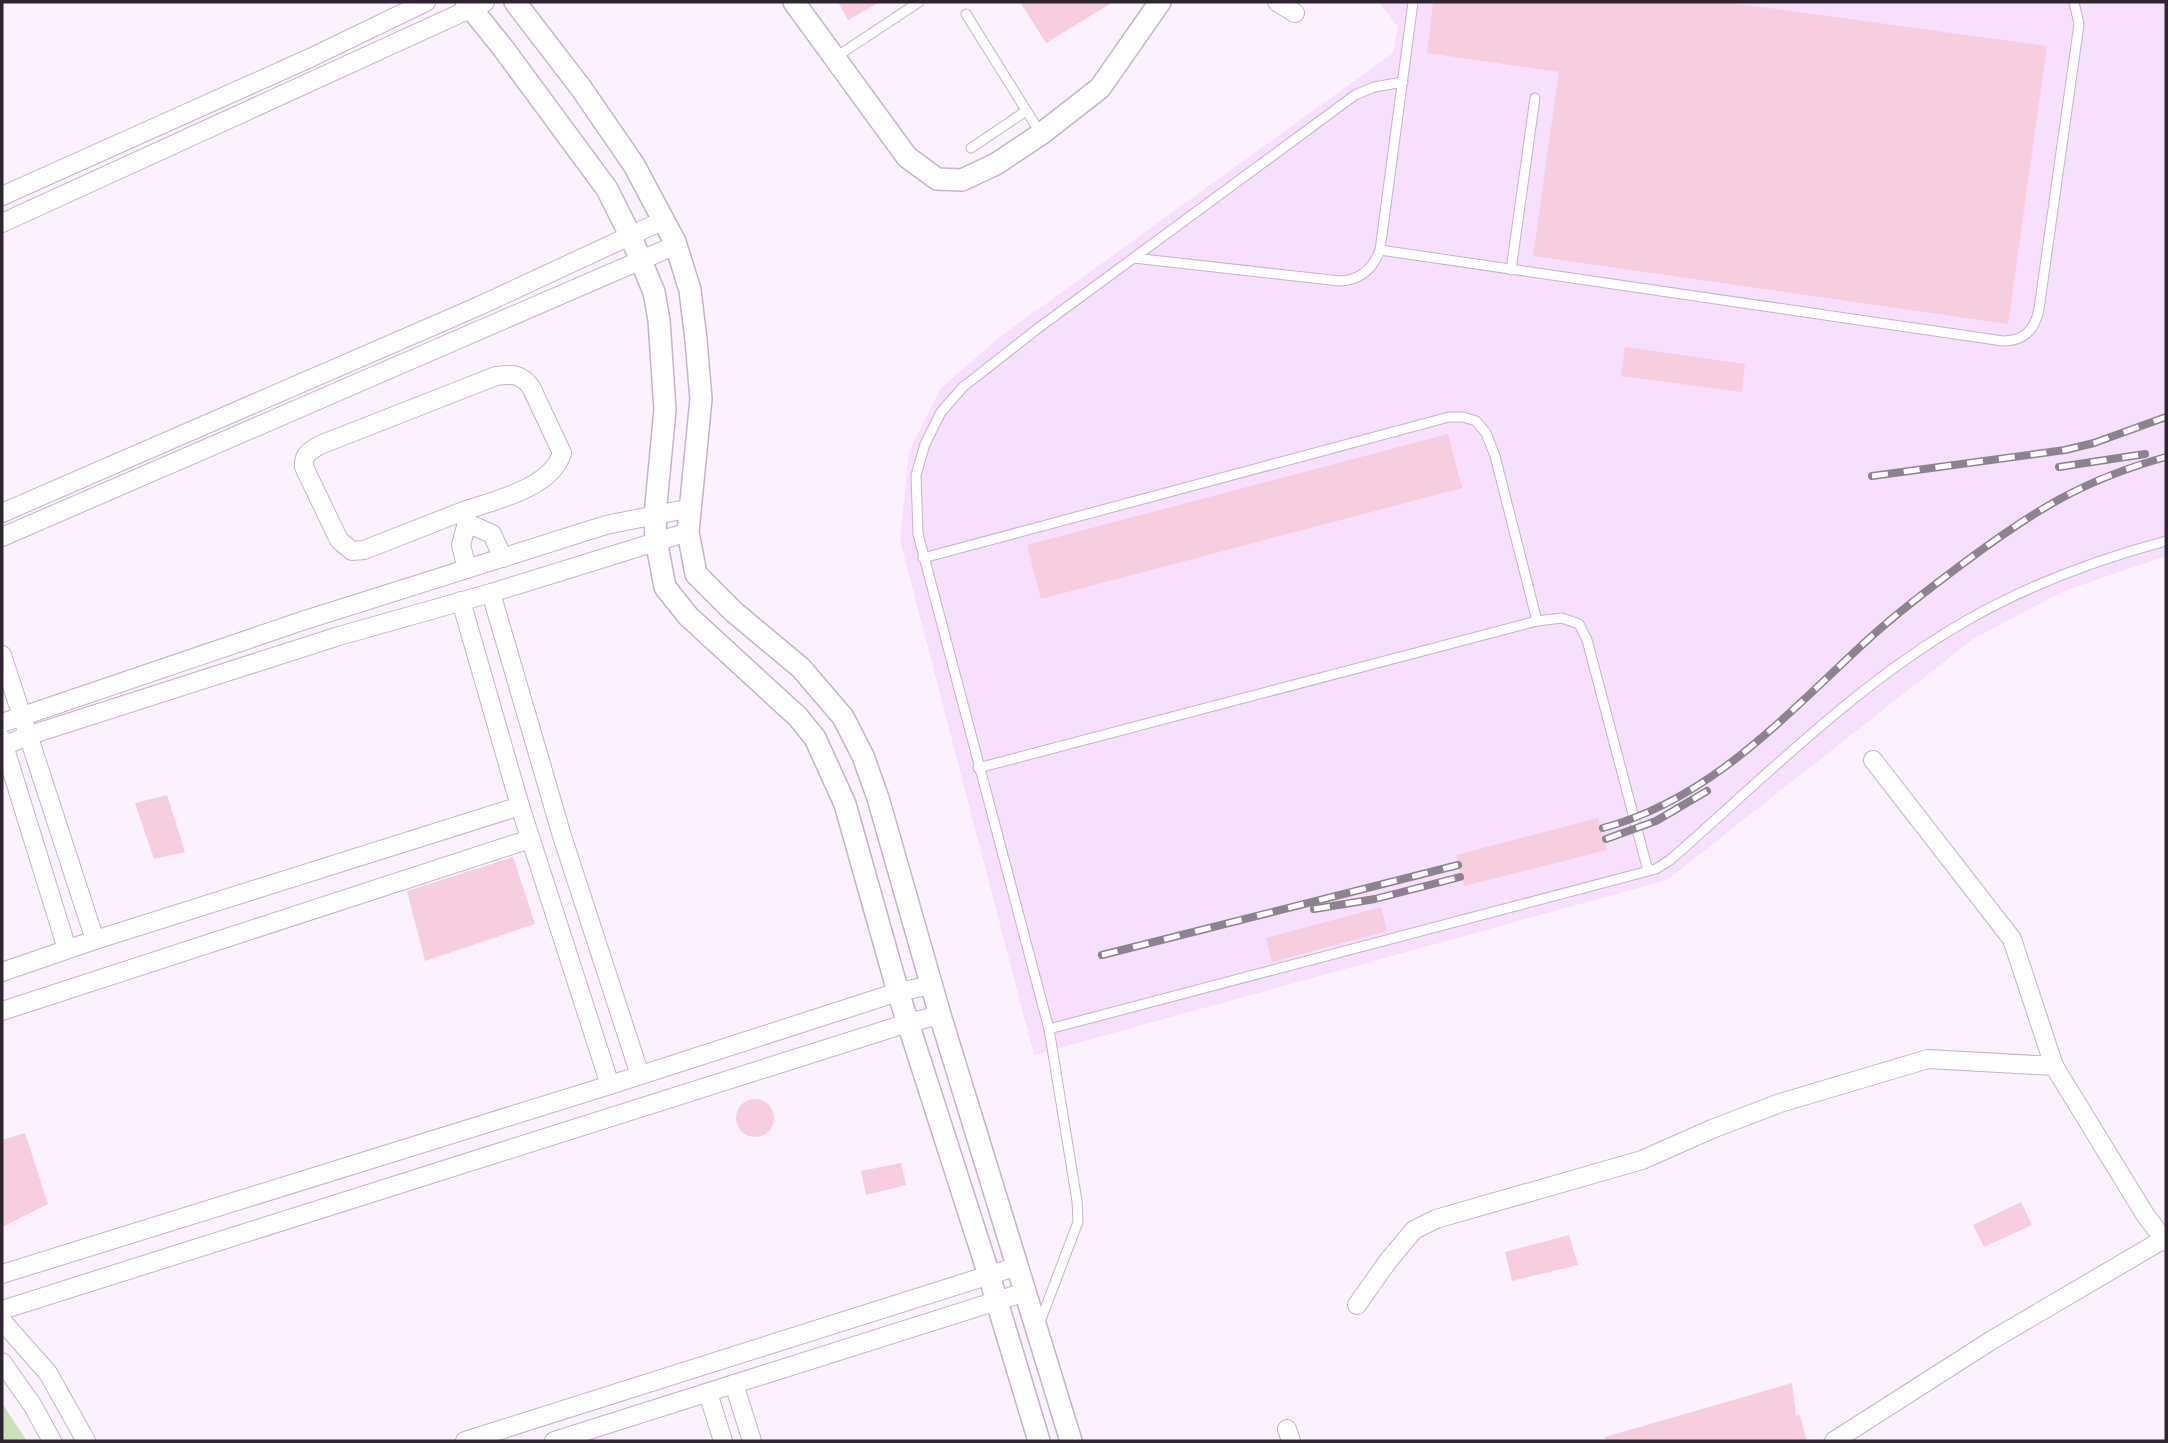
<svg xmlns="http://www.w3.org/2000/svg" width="2168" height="1443" viewBox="0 0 2168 1443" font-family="'Space Grotesk',sans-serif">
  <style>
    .built { fill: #f7dffe }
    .green { fill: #cbe2b8 }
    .building { fill: #f6cedd }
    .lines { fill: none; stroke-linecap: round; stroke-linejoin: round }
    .service-casing { stroke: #c8b1cf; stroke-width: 11 }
    .minor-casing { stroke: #c8b1cf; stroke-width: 20 }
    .tertiary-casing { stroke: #c8b1cf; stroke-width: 24 }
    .service { stroke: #fff; stroke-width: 9 }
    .minor { stroke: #fff; stroke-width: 18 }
    .tertiary { stroke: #fff; stroke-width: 21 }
    .rail-casing { stroke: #8c838f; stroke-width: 8 }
    .rail { stroke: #fff; stroke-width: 5; stroke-dasharray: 16; stroke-linecap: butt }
  </style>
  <rect width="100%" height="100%" fill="#fcf2ff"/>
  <!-- built -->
  <polygon class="built" points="1379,2 2166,2 2166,556 2064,591 1973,639 1667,880 1034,1055 900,540 909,451 941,388 1001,336 1393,53 1398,27"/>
  <!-- green -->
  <polygon class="green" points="2,1403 27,1441 2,1441"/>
  <!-- building -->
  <g class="building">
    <polygon points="838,2 880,2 848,20"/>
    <polygon points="1020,2 1113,2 1046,43"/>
    <polygon points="1433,2 1725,2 2047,46 2008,324 1533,256 1559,72 1427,53"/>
    <polygon points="1625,347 1745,364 1742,392 1621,376"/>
    <polygon points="1448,434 1462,488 1041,599 1027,545"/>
    <polygon points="167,795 185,852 154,859 135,803"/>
    <polygon points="1598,818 1607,850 1464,886 1456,855"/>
    <polygon points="513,857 535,924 425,961 407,891"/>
    <polygon points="1381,907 1387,931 1272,962 1266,938"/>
    <circle cx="755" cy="1118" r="19"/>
    <polygon points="25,1133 48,1204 2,1227 2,1140"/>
    <polygon points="901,1163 906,1185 866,1195 861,1171"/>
    <polygon points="2021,1202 2032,1225 1984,1247 1973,1225"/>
    <polygon points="1569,1235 1578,1265 1512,1281 1505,1252"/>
    <polygon points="1792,1383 1796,1416 1800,1415 1807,1441 1605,1441 1605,1437"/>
  </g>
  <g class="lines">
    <!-- service casing -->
    <g class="service-casing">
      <g id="service">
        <polyline points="966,14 1041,134"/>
        <polyline points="836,57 919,2"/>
        <polyline points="971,148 1026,111"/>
        <path d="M1380,250L2003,341C2025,341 2035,329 2039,309L2079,24L2074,2"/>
        <path d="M1134,258L1340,281C1360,280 1373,269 1380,250L1413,2"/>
        <polyline points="1511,270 1535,98"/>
        <polyline points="923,558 1449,417 1463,417 1476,421 1486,433 1495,456 1537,621"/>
        <polyline points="978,768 1537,621 1562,618 1579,624 1587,640 1648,871"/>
        <path d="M1049,1029L1656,869L1670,860C1764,778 1855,685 1964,622C2028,585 2095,560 2166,541"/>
        <polyline points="1040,1322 1078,1222 1077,1201 1049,1029 918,534 916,475 925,444 941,412 963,387 1037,329 1355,95 1374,87 1403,82"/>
      </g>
    </g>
    <!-- minor casing -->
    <g class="minor-casing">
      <g id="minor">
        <polyline points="1277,2 1295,13"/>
        <polyline points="2,196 310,58 426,2"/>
        <polyline points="2,223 485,2"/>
        <path d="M461,512C494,500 551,489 562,453L531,387C520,373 512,374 496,376L320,445C310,451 303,454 304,467L339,540L352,551L364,550L461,512L467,523"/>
        <polyline points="2,513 479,306 664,220"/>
        <polyline points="2,537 676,245"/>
        <polyline points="467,569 461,545 467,523 492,534 503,558"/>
        <polyline points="491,593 562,836 640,1075"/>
        <polyline points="461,601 520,806 610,1085"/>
        <polyline points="2,655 95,940"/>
        <polyline points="2,723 302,621 606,525 691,508"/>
        <polyline points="2,739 67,949"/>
        <polyline points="4,746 27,736 339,636 491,593 688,532"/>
        <polyline points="1873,760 2012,939 2054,1066 2146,1216 2166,1242"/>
        <polyline points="2,972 95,940 520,806"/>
        <polyline points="2,1011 530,839"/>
        <polyline points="2,1274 610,1085 898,992 932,985"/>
        <polyline points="1357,1305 1388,1261 1414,1230 1436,1219 1642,1160 1712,1129 1780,1103 1928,1059 2054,1066"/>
        <polyline points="2,1310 908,1023 940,1015"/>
        <polyline points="2,1321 48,1373 86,1441"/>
        <polyline points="2,1362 33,1406 52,1441"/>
        <polyline points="734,1384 752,1441"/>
        <polyline points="708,1393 723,1441"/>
        <polyline points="1287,1429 1291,1441"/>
        <polyline points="465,1441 1018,1266"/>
        <polyline points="554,1441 1025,1292"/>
        <polyline points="1834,1441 1992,1340 2164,1239"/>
      </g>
    </g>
    <!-- tertiary casing -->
    <g class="tertiary-casing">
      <g id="tertiary">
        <polyline points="466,2 503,48 607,189 631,237 654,292 659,320 665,410 655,515 656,540 665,587 688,616 798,717 815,738 845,804 898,992 989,1275 1039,1441"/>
        <polyline points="515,2 581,88 634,165 675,242 690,290 696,340 701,399 688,532 696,574 734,612 801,668 843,717 863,756 878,798 940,1015 1071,1441"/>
        <polyline points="794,2 907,157 937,179 962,180 996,164 1041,134 1100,88 1160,2"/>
      </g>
    </g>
    <!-- service -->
    <use href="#service" class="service"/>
    <!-- minor -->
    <use href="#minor" class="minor"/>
    <!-- tertiary -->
    <use href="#tertiary" class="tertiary"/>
    <!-- rail casing -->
    <g class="rail-casing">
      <g id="rail">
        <polyline points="2059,467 2145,454"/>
        <polyline points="1872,476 2065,450 2094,443 2166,417"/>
        <path d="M1603,828C1715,798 1791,709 1873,635C1902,609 1934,585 1965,562C2034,511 2082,480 2166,457"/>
        <polyline points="1606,839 1656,821 1707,791"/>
        <polyline points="1314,909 1375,899 1460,877"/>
        <polyline points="1102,955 1458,865"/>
      </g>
    </g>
    <!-- rail -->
    <use href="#rail" class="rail"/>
  </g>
  <!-- border -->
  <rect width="2168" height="1443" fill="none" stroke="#2e2531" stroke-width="7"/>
</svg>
